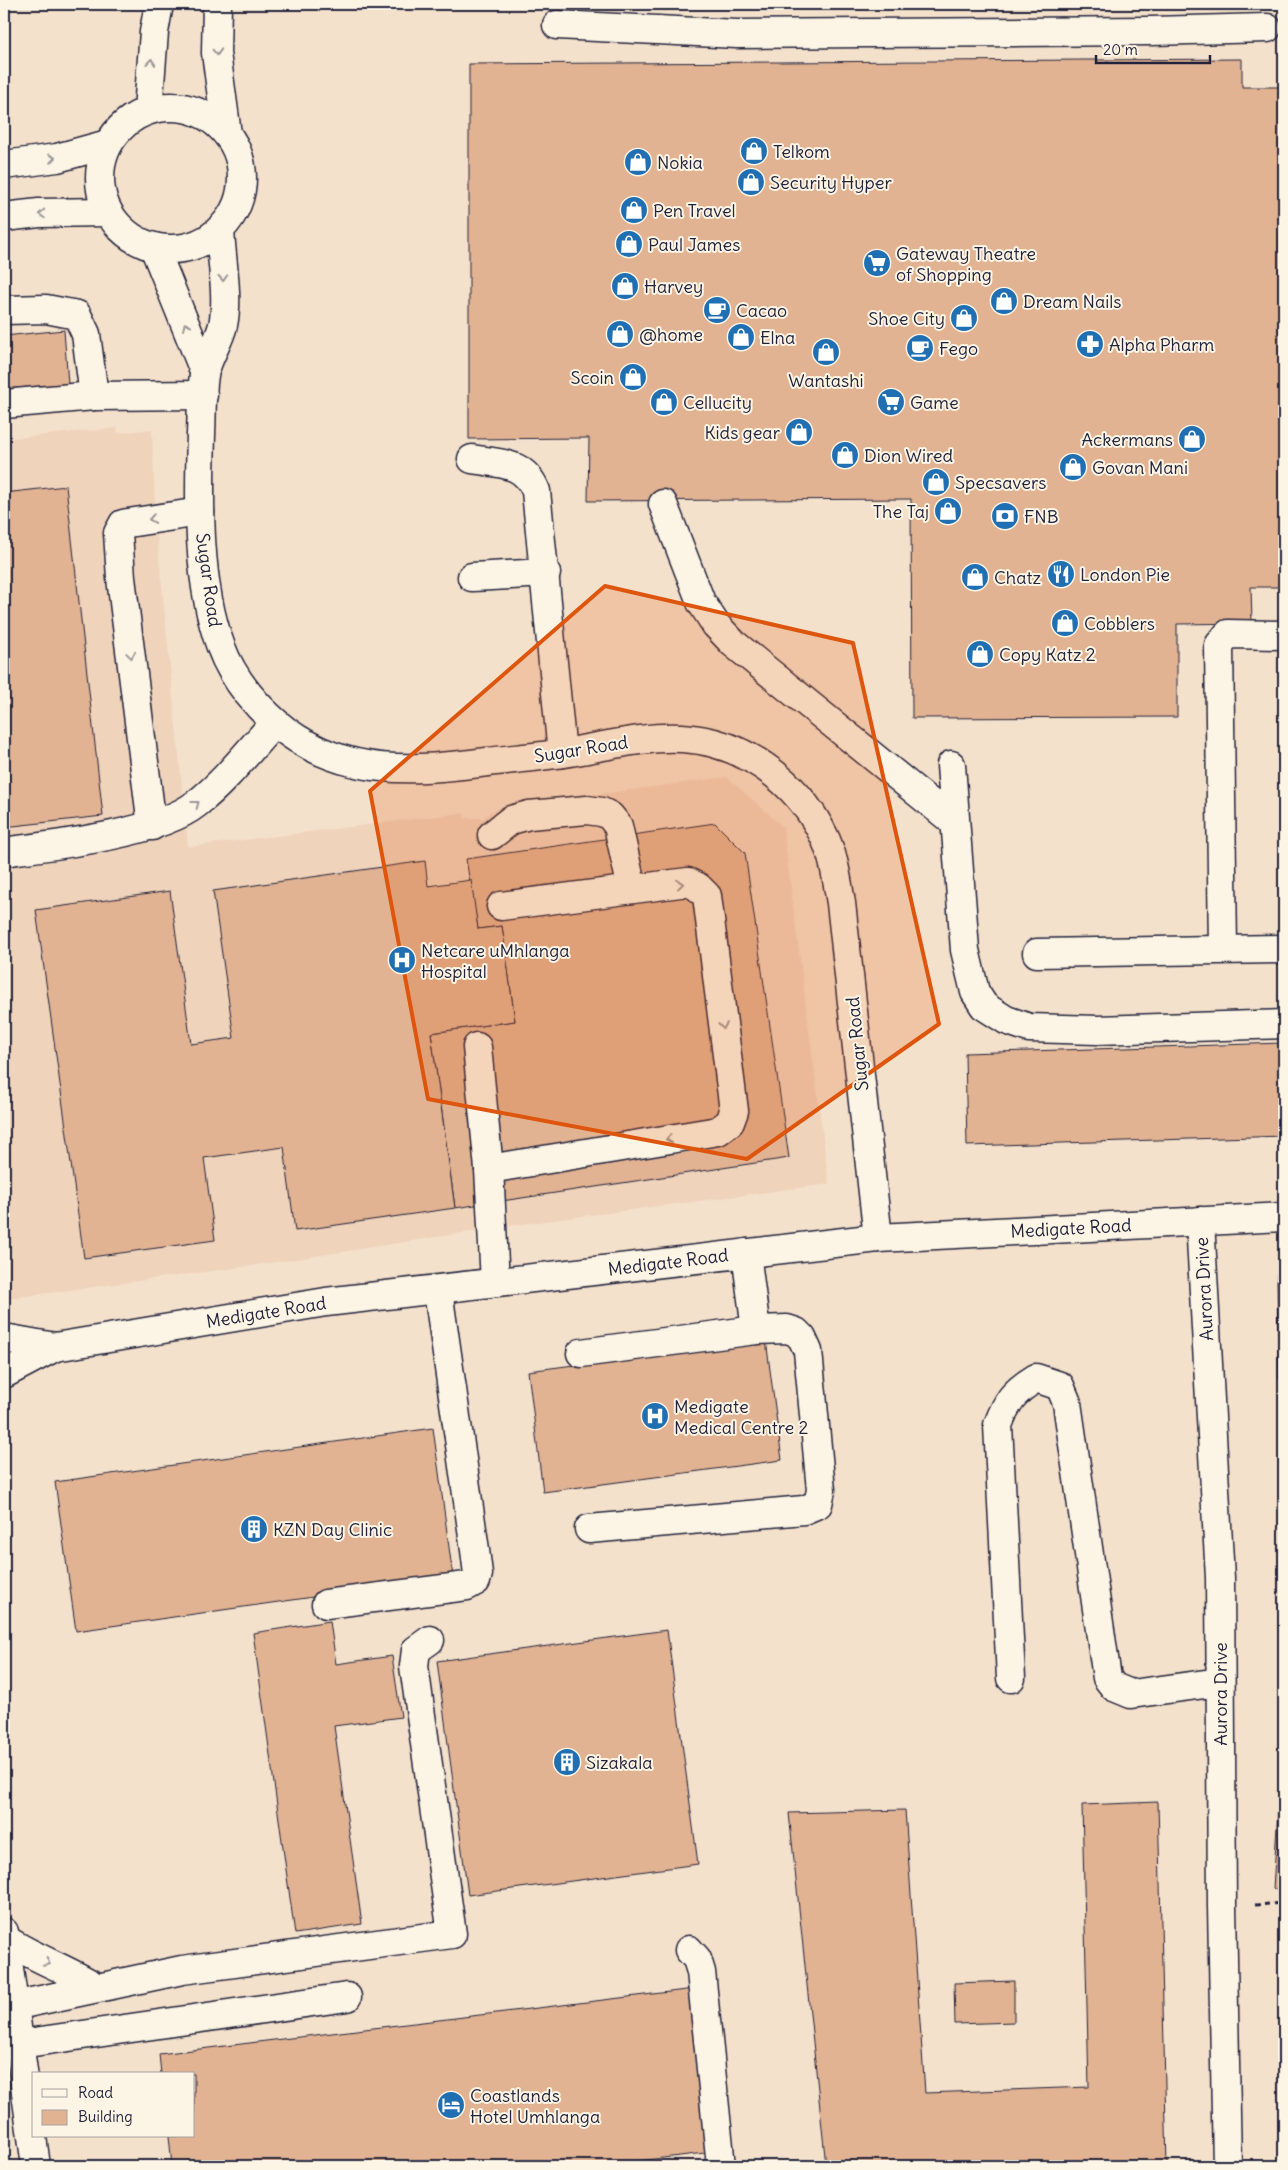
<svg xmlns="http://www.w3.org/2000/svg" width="1288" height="2170" viewBox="0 0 1288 2170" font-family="Delius,sans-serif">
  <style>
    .built { fill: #efd3bb }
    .building { fill: #e2b392; stroke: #22223b }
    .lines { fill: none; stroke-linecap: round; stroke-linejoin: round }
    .minor-casing { stroke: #22223b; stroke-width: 31 }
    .major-casing { stroke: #22223b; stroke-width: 31 }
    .path { stroke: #22223b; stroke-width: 3; stroke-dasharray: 5 4; stroke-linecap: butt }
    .minor { stroke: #fcf5e5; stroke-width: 28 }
    .major { stroke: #fcf5e5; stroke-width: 28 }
    .oneway { stroke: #9a9698 }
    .marked { fill: #de560e; fill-opacity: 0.2; stroke: #de560e; stroke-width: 4; stroke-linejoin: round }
    .labels { text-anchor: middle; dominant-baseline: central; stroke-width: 4; stroke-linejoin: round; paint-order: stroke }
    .poi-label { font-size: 18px; fill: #22223b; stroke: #fcf5e5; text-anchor: start }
    .street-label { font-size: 18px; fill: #22223b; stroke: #fcf5e5 }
  </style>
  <rect width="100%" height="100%" fill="#f4e1cc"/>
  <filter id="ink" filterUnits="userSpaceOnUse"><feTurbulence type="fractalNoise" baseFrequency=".02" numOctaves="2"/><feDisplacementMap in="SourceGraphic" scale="10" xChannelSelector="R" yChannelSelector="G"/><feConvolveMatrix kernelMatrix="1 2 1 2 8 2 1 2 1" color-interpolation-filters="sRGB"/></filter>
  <g filter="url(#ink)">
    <!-- built -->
    <polygon class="built" points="117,428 118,433 152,429 156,527 188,847 463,813 465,818 483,818 491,812 505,807 727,777 783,827 829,1184 507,1226 271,1263 4,1299 4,439"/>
    <!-- building -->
    <g class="building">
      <polygon points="1242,59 1242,87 1284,87 1284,587 1251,587 1252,623 1177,624 1177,717 912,718 911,499 588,501 589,438 469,439 469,64"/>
      <polygon points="64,330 68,384 4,389 4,336"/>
      <polygon points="66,486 103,816 4,827 4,493"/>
      <polygon points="715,823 745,853 789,1158 455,1208 431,1033 515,1021 502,926 478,929 466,859"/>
      <polygon points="425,861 428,886 471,880 478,929 502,926 515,1021 431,1033 455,1208 295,1231 284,1147 204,1158 215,1240 84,1258 36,910 170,891 191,1044 234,1038 213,891"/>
      <polygon points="1284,1043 1284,1136 967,1146 965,1053"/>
      <polygon points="1277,1274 1284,1274 1284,1383 1284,1378 1279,1379"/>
      <polygon points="766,1340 782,1460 543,1492 528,1371"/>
      <polygon points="433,1428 453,1577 76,1631 55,1482"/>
      <polygon points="330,1621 336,1664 392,1656 401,1717 334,1726 362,1924 295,1934 253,1633"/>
      <polygon points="667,1630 698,1864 468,1895 437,1661"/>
      <polygon points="1284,1715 1284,1888 1273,1889"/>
      <polygon points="1158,1802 1167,2166 826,2166 789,1813 905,1810 925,2093 1089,2087 1082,1805"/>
      <polygon points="1014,1981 1014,2022 955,2024 954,1983"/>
      <polygon points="694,1989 713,2152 596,2166 172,2166 169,2136 194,2136 194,2074 161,2074 159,2054"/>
    </g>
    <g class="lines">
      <!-- minor casing -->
      <g class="minor-casing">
        <g id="minor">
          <polyline points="217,4 216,53 227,134"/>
          <polyline points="557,25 737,34 1151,31 1267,28"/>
          <circle cx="171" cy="178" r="71"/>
          <polyline points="148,110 154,32 159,4"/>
          <polyline points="4,165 57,158 108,144"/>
          <polyline points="4,217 39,213 108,212"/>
          <path d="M220,229C221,258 229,297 223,325C219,342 207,358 204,375C201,394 202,415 201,434C199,502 197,584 221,647C233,680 259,710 286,731C348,777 414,771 487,762C512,759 538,757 564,753C603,747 642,736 682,738C742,741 797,781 823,834C834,855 837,880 841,903L878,1238"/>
          <polyline points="154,247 204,371"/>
          <polyline points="4,310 46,309 77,315 86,334 94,396"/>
          <polyline points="4,404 94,396 203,395"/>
          <path d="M472,459C500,464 524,461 536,491L562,753"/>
          <polyline points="663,504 701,602 716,625 733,643 954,822"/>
          <polyline points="472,577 546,573"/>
          <polyline points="951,765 965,950 975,992 984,1006 1006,1020 1029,1028 1097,1030 1284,1024"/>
          <polyline points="152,826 121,578 118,533 123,524 128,523 200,512"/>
          <polyline points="492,835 511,820 529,815 587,810 602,812 610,816 618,826 632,889"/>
          <path d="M10,851C57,845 160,833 196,804C225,782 250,749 275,722"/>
          <polyline points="1223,949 1219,645 1228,634 1284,635"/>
          <polyline points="1037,953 1284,949"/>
          <polyline points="477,1047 489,1169 495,1282"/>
          <polyline points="489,1169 718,1131 730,1122 734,1111 707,896 698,887 688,882 501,906"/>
          <polyline points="1200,1221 1220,1578 1222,1906 1227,2166"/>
          <polyline points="746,1253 756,1330"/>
          <polyline points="4,1338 55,1347 326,1302 878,1238 1284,1217"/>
          <polyline points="581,1353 756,1330 787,1329 796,1332 802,1338 808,1351 821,1490 818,1504 804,1510 589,1529"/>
          <polyline points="4,1374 55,1347"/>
          <polyline points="326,1604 467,1586 476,1581 478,1574 475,1550 438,1291"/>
          <path d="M1011,1678L998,1425C1007,1401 1013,1392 1036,1378L1060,1386L1067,1403L1107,1678L1114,1687L1131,1694L1220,1682"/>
          <path d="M5,1939C34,1958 67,1969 96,1987"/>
          <polyline points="689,1950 697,1959 701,1972 721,2166"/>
          <polyline points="13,2006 182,1970 452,1934 414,1666 416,1650 430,1640"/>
          <polyline points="20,2044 347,1997"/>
        </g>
      </g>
      <!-- major casing -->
      <g class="major-casing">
        <polyline id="major" points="4,1932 36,2166"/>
      </g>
      <!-- path -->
      <polyline class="path" points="1255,1905 1284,1903"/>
      <!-- minor -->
      <use href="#minor" class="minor"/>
      <!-- major -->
      <use href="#major" class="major"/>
    </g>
    <!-- one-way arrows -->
    <defs><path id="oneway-chevron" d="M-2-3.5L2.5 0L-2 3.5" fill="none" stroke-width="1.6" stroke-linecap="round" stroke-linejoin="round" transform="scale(1.25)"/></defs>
    <g class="oneway">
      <use href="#oneway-chevron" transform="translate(217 52) rotate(88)"/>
      <use href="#oneway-chevron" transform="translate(151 62) rotate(-85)"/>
      <use href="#oneway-chevron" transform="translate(52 158) rotate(-9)"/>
      <use href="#oneway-chevron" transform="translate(42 214) rotate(177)"/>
      <use href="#oneway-chevron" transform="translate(223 278) rotate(87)"/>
      <use href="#oneway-chevron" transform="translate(186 326) rotate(-114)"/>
      <use href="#oneway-chevron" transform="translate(152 519) rotate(171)"/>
      <use href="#oneway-chevron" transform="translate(131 655) rotate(82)"/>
      <use href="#oneway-chevron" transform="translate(196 804) rotate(-37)"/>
      <use href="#oneway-chevron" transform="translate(680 884) rotate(-6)"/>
      <use href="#oneway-chevron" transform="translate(723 1026) rotate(83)"/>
      <use href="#oneway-chevron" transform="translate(669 1139) rotate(171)"/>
      <use href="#oneway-chevron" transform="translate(47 1963) rotate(26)"/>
    </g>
  </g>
  <!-- marked area -->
  <path class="marked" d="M605,586L853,643L939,1024L747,1159L428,1099L370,791Z"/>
  <!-- icons -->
  <defs>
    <g id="shop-disc" transform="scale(1.4375)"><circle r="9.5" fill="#1f6fb2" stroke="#fcf5e5"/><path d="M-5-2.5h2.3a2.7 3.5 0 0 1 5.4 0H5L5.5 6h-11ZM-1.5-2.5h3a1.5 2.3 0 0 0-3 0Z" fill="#fff"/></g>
    <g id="supermarket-disc" transform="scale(1.4375)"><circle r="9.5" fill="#1f6fb2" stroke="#fcf5e5"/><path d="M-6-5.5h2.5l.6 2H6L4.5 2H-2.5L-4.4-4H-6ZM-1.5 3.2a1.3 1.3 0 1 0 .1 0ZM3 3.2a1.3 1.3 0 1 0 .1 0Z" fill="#fff"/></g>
    <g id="cafe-disc" transform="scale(1.4375)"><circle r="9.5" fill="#1f6fb2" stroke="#fcf5e5"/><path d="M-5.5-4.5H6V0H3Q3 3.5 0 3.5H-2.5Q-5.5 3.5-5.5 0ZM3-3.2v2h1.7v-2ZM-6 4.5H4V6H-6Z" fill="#fff"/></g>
    <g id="pharmacy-disc" transform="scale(1.4375)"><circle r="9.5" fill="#1f6fb2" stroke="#fcf5e5"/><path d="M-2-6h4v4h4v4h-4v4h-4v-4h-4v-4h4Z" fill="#fff"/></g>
    <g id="bank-disc" transform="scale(1.4375)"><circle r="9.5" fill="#1f6fb2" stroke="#fcf5e5"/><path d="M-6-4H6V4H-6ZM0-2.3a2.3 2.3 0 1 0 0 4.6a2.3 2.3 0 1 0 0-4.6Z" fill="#fff"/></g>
    <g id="restaurant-disc" transform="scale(1.4375)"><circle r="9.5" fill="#1f6fb2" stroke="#fcf5e5"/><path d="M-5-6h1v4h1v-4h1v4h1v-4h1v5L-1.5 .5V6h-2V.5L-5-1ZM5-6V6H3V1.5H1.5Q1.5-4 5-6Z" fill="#fff"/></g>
    <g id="hospital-disc" transform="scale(1.4375)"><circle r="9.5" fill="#1f6fb2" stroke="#fcf5e5"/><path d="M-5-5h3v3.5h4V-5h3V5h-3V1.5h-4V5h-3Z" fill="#fff"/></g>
    <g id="building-disc" transform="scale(1.4375)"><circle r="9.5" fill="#1f6fb2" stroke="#fcf5e5"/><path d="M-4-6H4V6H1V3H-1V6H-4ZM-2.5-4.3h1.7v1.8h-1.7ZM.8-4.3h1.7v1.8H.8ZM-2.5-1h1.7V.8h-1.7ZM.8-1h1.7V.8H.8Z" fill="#fff"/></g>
    <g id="hotel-disc" transform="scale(1.4375)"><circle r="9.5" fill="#1f6fb2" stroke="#fcf5e5"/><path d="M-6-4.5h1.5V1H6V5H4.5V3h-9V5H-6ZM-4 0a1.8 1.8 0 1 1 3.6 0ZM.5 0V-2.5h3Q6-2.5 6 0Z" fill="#fff"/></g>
  </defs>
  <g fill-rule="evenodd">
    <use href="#shop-disc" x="754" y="151"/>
    <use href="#shop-disc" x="638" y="162"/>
    <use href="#shop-disc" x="751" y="182"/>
    <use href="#shop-disc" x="634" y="210"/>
    <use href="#shop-disc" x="629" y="244"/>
    <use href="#supermarket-disc" x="877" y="263"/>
    <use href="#shop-disc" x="625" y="286"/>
    <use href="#shop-disc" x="1004" y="301"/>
    <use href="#cafe-disc" x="717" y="310"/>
    <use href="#shop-disc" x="964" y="318"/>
    <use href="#shop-disc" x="620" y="334"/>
    <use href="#shop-disc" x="741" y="337"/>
    <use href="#pharmacy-disc" x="1090" y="344"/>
    <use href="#cafe-disc" x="920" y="348"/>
    <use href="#shop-disc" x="826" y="352"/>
    <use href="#shop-disc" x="633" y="377"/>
    <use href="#shop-disc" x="664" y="402"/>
    <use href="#supermarket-disc" x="891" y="402"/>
    <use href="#shop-disc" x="799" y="432"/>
    <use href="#shop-disc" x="1192" y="439"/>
    <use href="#shop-disc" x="845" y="455"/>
    <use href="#shop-disc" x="1073" y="467"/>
    <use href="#shop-disc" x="936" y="482"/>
    <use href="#shop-disc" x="948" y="511"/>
    <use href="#bank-disc" x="1005" y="516"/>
    <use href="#restaurant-disc" x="1061" y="574"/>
    <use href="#shop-disc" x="975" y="577"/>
    <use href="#shop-disc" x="1065" y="623"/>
    <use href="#shop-disc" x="980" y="654"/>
    <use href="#hospital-disc" x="402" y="960"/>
    <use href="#hospital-disc" x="655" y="1416"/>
    <use href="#building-disc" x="254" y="1529"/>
    <use href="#building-disc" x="567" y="1762"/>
    <use href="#hotel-disc" x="451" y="2105"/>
  </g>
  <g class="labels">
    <!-- poi labels -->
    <g class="poi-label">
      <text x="773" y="151">Telkom</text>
      <text x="657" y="162">Nokia</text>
      <text x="770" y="182">Security Hyper</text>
      <text x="653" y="210">Pen Travel</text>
      <text x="648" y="244">Paul James</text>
      <text x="896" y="253">Gateway Theatre<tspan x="896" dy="21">of Shopping</tspan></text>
      <text x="644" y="286">Harvey</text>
      <text x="1023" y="301">Dream Nails</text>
      <text x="736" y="310">Cacao</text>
      <text x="945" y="318" text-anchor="end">Shoe City</text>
      <text x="639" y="334">@home</text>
      <text x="760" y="337">Elna</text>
      <text x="1109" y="344">Alpha Pharm</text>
      <text x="939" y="348">Fego</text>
      <text x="614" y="377" text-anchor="end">Scoin</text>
      <text x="826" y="380" text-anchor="middle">Wantashi</text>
      <text x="683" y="402">Cellucity</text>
      <text x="910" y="402">Game</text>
      <text x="780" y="432" text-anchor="end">Kids gear</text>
      <text x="1173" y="439" text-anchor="end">Ackermans</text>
      <text x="864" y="455">Dion Wired</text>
      <text x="1092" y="467">Govan Mani</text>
      <text x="955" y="482">Specsavers</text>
      <text x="929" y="511" text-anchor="end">The Taj</text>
      <text x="1024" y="516">FNB</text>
      <text x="1080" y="574">London Pie</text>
      <text x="994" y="577">Chatz</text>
      <text x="1084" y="623">Cobblers</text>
      <text x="999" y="654">Copy Katz 2</text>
      <text x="421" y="950">Netcare uMhlanga<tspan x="421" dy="21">Hospital</tspan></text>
      <text x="674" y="1406">Medigate<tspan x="674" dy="21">Medical Centre 2</tspan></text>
      <text x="273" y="1529">KZN Day Clinic</text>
      <text x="586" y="1762">Sizakala</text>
      <text x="470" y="2095">Coastlands<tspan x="470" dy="21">Hotel Umhlanga</tspan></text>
    </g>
    <!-- street labels -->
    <g class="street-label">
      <text transform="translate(209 580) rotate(82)">Sugar Road</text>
      <text transform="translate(581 749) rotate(-9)">Sugar Road</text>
      <text transform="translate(857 1044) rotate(-96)">Sugar Road</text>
      <text transform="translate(1071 1228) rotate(-3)">Medigate Road</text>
      <text transform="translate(668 1262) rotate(-7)">Medigate Road</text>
      <text transform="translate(1204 1289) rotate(-93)">Aurora Drive</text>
      <text transform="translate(266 1312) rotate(-9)">Medigate Road</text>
      <text transform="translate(1220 1694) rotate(-90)">Aurora Drive</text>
    </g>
  </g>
  <!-- margin -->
  <rect width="1288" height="2170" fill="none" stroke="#fcf5e5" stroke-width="20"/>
  <rect x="10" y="10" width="1268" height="2150" fill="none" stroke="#22223b" stroke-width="2" filter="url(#ink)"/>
  <!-- legend -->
  <rect x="32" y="2072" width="162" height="65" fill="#fcf5e5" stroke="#a5a1a1"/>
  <rect x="42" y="2089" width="25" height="8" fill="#fcf5e5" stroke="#a5a1a1"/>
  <text x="78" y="2098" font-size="15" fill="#22223b">Road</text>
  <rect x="42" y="2110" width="25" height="15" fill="#e2b392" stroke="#a5a1a1"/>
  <text x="78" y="2122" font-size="15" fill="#22223b">Building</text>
  <!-- scale -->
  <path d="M1096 55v8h114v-8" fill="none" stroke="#22223b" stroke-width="2.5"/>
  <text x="1103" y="55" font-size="15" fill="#22223b" stroke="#fcf5e5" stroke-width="4" paint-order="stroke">20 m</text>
</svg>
